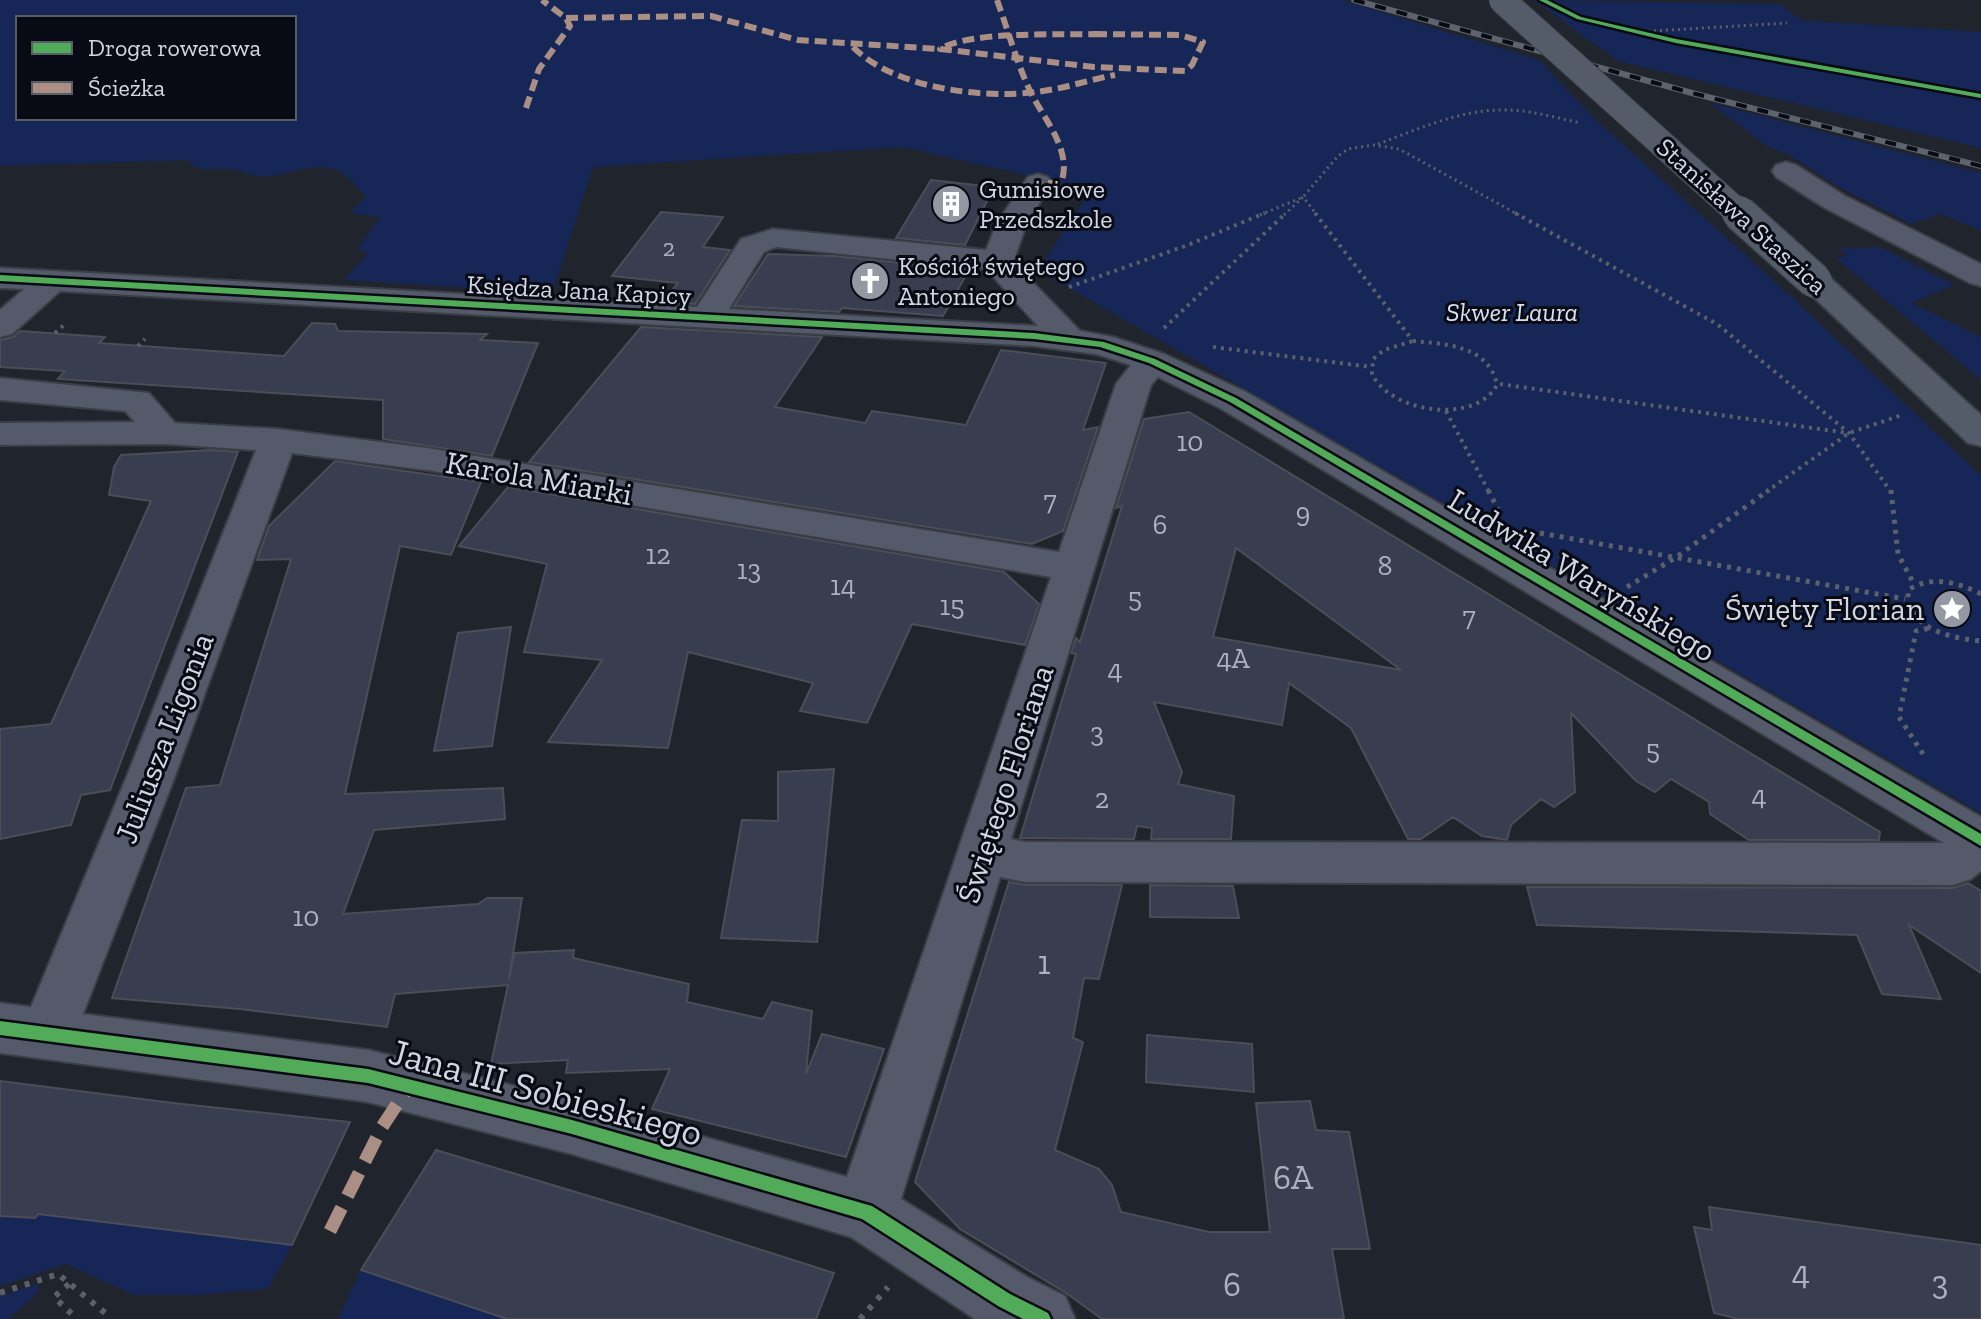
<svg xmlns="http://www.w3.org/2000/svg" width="1981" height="1319" viewBox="0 0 1981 1319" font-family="'Zilla Slab',serif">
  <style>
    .green { fill: #162757; fill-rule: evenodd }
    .building { fill: #383e4f; stroke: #4b4e57; stroke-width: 2; fill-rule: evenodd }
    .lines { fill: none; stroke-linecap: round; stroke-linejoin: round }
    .minor-casing { stroke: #3a3e46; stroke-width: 4 }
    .major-casing { stroke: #3a3e46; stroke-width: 4 }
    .path-far3 { stroke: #5c606c; stroke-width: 3; stroke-dasharray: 2 4; stroke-linecap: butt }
    .path-far2 { stroke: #5c606c; stroke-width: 4; stroke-dasharray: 3 5; stroke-linecap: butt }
    .path-far1 { stroke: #5c606c; stroke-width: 5; stroke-dasharray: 4 6; stroke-linecap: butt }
    .path { stroke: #5c606c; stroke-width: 6; stroke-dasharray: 5 8; stroke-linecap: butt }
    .minor { fill: #545a69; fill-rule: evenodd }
    .major { fill: #545b69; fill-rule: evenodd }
    .rail-casing { stroke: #5e636e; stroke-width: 6 }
    .rail { stroke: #080b13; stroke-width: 4; stroke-dasharray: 11; stroke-linecap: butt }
    .major-bridge-far1-casing { stroke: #3a3e46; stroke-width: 28; stroke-linecap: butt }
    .major-bridge-casing { stroke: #3a3e46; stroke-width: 37; stroke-linecap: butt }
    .major-bridge-far1 { stroke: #545b69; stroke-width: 26 }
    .major-bridge { stroke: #545b69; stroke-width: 34 }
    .quiet-far1 { stroke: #ac8f84; stroke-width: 6; stroke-dasharray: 12 6; stroke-linecap: butt }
    .quiet { stroke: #ac8f84; stroke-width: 13; stroke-dasharray: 26 13; stroke-linecap: butt }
    .cycleway-casing { stroke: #080b13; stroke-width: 5 }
    .cycleway { fill: #51ab58; fill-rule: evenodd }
    .labels { text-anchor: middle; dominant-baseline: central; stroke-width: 6; stroke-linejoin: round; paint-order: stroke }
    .far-number-label { font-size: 24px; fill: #acb1be }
    .far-poi-label { font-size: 26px; fill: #d2d7e3; stroke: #080b13; text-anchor: start }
    .far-street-label { font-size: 26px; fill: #d2d7e3; stroke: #080b13 }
    .far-park-label { font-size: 26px; font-style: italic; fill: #d7e0f4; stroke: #080b13 }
    .number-label { font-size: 28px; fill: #acb1be }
    .street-label { font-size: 32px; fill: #d2d7e3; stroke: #080b13 }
    .poi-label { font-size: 32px; fill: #d2d7e3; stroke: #080b13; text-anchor: end }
    .near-number-label { font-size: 34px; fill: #acb1be }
    .near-street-label { font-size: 38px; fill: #d2d7e3; stroke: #080b13 }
  </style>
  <rect width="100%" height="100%" fill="#20242d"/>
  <!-- green -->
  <g class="green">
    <path d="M0,0H1341L1539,60L1595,119L1796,301L1981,476V813L1038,270L1091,190L903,147L593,167L552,293L344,280L368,254L358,249L380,217L350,213L366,197C357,188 346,172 333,169C311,164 291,173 271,176C257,178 248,173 235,170C220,167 206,172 192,166L189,160L0,166ZM18,18H294V118H18Z"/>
    <polygon points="1534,0 1780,4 1800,20 1981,32 1981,148 1618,61"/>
    <polygon points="1710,103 1981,173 1981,230 1940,214 1911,224 1837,186 1788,154 1768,147"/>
    <polygon points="1880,247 1954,285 1911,303 1981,337 1981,380 1836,258 1848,256 1839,249"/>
    <polygon points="112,1095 174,1102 106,1221 292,1245 268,1289 198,1295 134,1295 66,1264 0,1286 0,1216 35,1218"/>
    <polygon points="361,1270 507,1319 338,1319"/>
    <polygon points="38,1284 39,1292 8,1319 0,1319 0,1297"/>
  </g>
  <!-- building -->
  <g class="building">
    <polygon points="931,180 994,187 965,245 896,238"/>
    <polygon points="661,212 723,217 703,247 730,250 695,304 662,302 678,283 612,276"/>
    <polygon points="768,254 834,256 969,270 943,316 842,308 839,312 734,306"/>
    <polygon points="312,323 335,324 338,331 487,334 480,340 538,343 492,456 383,439 383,400 58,379 65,371 0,367 0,340 13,337 20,331 105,337 99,343 284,356"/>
    <polygon points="641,327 822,337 775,407 865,423 872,411 966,425 1001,350 1106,363 1083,430 1098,427 1063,531 1032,544 529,462"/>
    <path d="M1189,412L1880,832L1879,840H1749L1710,814L1709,802L1671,779L1655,792L1636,781L1571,713L1575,792L1554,807L1541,799L1511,825L1507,840L1482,836L1453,817L1421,839H1408L1351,728L1289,683L1282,725L1154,702L1182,772L1178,784L1234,796L1231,839H1151L1152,828L1137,826L1134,839L1020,838L1076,654L1071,653L1076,638L1080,642L1122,506L1116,508L1144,419ZM1236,548L1401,670L1213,637Z"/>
    <polygon points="211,450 238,452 110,790 81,795 71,825 0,839 0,729 51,724 151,501 109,495 114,467 121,455"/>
    <polygon points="335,461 481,482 451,555 400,546 345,794 503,788 505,819 374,830 343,914 478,904 487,898 522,898 509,979 514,953 574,950 573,958 689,984 687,1002 763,1019 772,1002 812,1011 806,1074 822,1034 884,1049 846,1157 652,1109 670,1069 566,1073 568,1060 491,1064 508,985 395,994 387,1027 240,1009 112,998 186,788 220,785 291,559 257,560 269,526"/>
    <polygon points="508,487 1004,572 1039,604 1025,645 912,624 867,723 800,711 813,683 688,652 668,748 548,742 602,660 524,652 547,564 459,546"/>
    <polygon points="511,627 492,746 434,751 458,633"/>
    <polygon points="834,769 817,942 721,938 742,820 778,821 778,772"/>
    <polygon points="1009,882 1025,885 1122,885 1099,979 1084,978 1073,1038 1083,1042 1055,1150 1099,1169 1112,1185 1121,1212 1209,1232 1270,1232 1256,1103 1310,1101 1316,1130 1349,1132 1370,1249 1332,1249 1344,1319 1102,1319 1066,1293 960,1229 915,1182"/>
    <polygon points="1968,883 1981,891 1981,973 1909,925 1941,999 1882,994 1857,935 1537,925 1527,887 1953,888"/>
    <polygon points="1150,885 1233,886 1239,918 1150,917"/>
    <polygon points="1147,1035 1252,1044 1254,1092 1146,1082"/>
    <polygon points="0,1081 173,1103 350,1122 292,1245 38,1214 35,1218 0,1216"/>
    <polygon points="436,1150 652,1215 834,1273 816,1319 507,1319 361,1270"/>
    <polygon points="1709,1207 1981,1245 1981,1319 1739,1319 1714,1313 1694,1227 1712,1230"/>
  </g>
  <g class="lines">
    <!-- minor casing -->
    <g class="minor-casing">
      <g id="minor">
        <polygon points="1786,162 1796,165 1845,196 1981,264 1981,286 1970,283 1825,208 1776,177 1772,171 1776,165"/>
        <path d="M1038,174L1048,177L1052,183L1027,223L1013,262L1080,331L1113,337L1164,354L1246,392L1981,817V871L1971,879L1953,885L1025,882L1000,877L901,1199L1027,1277L1065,1296L1075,1319H975L851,1237L572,1154L368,1102L0,1053V1003L31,1007L127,776L256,450L164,444L0,445V423L135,422L125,411L0,400V378L149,393L175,423L278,429L427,448L1059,552L1116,384L1131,365L1096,354L1034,346L60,291L12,334L0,337V310L24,289L0,288V268L697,307L741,239L773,229L986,250L997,223L1024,183L1028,177ZM776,247L986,269L1038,326L729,309L764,252ZM1158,377L1220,408L1944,843L1025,842L1011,839L1151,385ZM292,453L427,470L1051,577L847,1177L572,1100L368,1050L83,1014L175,776Z"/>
      </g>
    </g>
    <!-- major casing -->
    <g class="major-casing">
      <polygon id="major" points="1815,271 1826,274 1981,415 1981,446 1968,443 1804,288 1799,281 1804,274"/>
    </g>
    <!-- path-far3 -->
    <g class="path-far3">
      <polyline points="1636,32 1787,23"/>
      <path d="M1378,144C1419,129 1461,109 1506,110C1531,110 1556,118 1581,123"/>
      <polyline points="1260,215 1303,197 1338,156 1348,149 1373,145 1399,149 1519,215"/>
      <polyline points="1284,215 1303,197 1317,215"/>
    </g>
    <!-- path-far2 -->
    <g class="path-far2">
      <polyline points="1315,213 1413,341"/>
      <polyline points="1515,213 1717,324 1849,433 1891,492"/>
      <polyline points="1069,287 1188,245 1265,213"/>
      <polyline points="1164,328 1286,213"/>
      <polyline points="55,333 64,325"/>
      <path d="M1413,341C1447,344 1489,346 1497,385C1475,425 1391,413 1372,374L1373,359L1384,350Z"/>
      <polyline points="138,346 145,339"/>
      <polyline points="1213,347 1371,367"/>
      <polyline points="1500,384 1848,433"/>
      <polyline points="1446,411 1489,492"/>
      <polyline points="1766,492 1849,433 1902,415"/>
    </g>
    <!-- path-far1 -->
    <g class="path-far1">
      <polyline points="1488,490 1498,509"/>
      <polyline points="1891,490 1898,554 1914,584"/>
      <polyline points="1540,533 1905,599"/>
      <polyline points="1627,587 1675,558 1769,490"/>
      <path d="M1981,594C1957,582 1932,575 1908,590C1906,629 1950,638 1981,641"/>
      <polyline points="1923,754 1899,717 1916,631 1930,628"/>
    </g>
    <!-- path -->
    <g class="path">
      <polyline points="69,1284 54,1297 77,1319"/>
      <polyline points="0,1293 58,1274 110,1317"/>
      <polyline points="860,1319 888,1287"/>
    </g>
    <!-- minor -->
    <use href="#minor" class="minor"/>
    <!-- major -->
    <use href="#major" class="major"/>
    <!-- rail casing -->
    <g class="rail-casing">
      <polyline id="rail" points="1354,0 1692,93 1981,166"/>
    </g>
    <!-- rail -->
    <use href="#rail" class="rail"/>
    <!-- major-bridge-far1 casing -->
    <g class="major-bridge-far1-casing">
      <polyline id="major-bridge-far1" points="1502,0 1741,215"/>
    </g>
    <!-- major-bridge casing -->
    <g class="major-bridge-casing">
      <polyline id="major-bridge" points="1739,213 1815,281"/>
    </g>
    <!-- major-bridge-far1 -->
    <use href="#major-bridge-far1" class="major-bridge-far1"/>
    <!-- major-bridge -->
    <use href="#major-bridge" class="major-bridge"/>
    <!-- quiet-far1 -->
    <g class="quiet-far1">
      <path d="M997,0C1008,30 1017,64 1031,93C1044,119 1073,151 1061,183H1038"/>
      <polyline points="566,18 711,16 798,40 940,49"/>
      <path d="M1095,34L1180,35L1203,42L1192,65L1185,71L1094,67L940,49C969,31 1058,35 1095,34Z"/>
      <path d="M853,47C893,88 981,99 1036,92C1063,89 1088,80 1115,75"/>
      <polyline points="526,108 539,69 570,26 566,18 542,0"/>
    </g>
    <!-- quiet -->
    <polyline class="quiet" points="330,1231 382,1127 409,1086"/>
    <!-- cycleway casing -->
    <g class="cycleway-casing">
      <g id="cycleway">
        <polygon points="1539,0 1547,0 1581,17 1676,39 1981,94 1981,98 1676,43 1577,19"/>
        <polygon points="0,275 1034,333 1104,342 1155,359 1236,398 1981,834 1981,846 1230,402 1149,363 1100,347 1034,339 0,281"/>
        <polygon points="0,1021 368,1069 572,1120 872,1206 1010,1294 1048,1313 1051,1319 1023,1319 998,1306 862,1219 572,1134 368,1083 0,1035"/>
      </g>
    </g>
    <!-- cycleway -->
    <use href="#cycleway" class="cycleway"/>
  </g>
  <!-- icons -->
  <defs>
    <g id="building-disc" transform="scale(2)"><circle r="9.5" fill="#9498a3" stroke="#080b13"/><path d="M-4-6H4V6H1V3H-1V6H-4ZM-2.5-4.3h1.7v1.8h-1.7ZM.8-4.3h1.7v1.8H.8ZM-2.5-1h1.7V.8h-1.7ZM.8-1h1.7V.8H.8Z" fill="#fff"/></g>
    <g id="church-disc" transform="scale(2)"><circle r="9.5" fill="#9498a3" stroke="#080b13"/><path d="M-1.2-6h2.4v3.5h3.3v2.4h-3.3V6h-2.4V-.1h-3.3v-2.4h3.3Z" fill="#fff"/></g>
    <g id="sight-disc" transform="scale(2)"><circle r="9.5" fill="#9498a3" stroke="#080b13"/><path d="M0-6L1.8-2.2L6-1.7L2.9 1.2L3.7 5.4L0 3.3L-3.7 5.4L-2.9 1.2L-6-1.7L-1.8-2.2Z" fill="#fff"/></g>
  </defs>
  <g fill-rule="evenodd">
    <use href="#building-disc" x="951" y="204"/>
    <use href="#church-disc" x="870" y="281"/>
    <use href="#sight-disc" x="1952" y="609"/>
  </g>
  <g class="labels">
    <!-- far-number labels -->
    <g class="far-number-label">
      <text x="669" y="247">2</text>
    </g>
    <!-- far-poi labels -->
    <g class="far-poi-label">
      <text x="979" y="189">Gumisiowe<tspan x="979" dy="30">Przedszkole</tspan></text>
      <text x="898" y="266">Kościół świętego<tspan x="898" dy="30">Antoniego</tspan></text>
    </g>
    <!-- far-street labels -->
    <g class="far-street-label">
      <text transform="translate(1742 216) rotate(42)">Stanisława Staszica</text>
      <text transform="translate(579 290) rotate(3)">Księdza Jana Kapicy</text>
    </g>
    <!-- far-park labels -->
    <g class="far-park-label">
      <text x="1512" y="312">Skwer Laura</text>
    </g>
    <!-- number labels -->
    <g class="number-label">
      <text x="1190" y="441">10</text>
      <text x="1050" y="500">7</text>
      <text x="1303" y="512">9</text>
      <text x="1160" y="524">6</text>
      <text x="658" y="554">12</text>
      <text x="1385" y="565">8</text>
      <text x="749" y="569">13</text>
      <text x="843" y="585">14</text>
      <text x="1135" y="597">5</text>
      <text x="952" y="605">15</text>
      <text x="1469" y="616">7</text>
      <text x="1233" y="658">4A</text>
      <text x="1115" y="669">4</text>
      <text x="1097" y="732">3</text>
      <text x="1653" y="749">5</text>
      <text x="1759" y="795">4</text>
      <text x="1102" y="798">2</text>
      <text x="306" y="916">10</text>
    </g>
    <!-- street labels -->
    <g class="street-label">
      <text transform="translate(539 478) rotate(10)">Karola Miarki</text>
      <text transform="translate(1582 575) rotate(31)">Ludwika Waryńskiego</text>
      <text transform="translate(164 738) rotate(-69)">Juliusza Ligonia</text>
      <text transform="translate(1005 784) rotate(-72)">Świętego Floriana</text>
    </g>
    <!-- poi labels -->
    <g class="poi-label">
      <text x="1924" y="609">Święty Florian</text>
    </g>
    <!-- near-number labels -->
    <g class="near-number-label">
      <text x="1044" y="962">1</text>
      <text x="1293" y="1177">6A</text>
      <text x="1801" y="1272">4</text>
      <text x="1940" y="1282">3</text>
      <text x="1232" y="1284">6</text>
    </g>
    <!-- near-street labels -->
    <g class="near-street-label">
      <text transform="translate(546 1092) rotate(15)">Jana III Sobieskiego</text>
    </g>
  </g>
  <!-- legend -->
  <rect x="16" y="16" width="280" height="104" fill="#080b13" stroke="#595d66" stroke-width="2"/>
  <rect x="32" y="42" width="40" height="12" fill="#51ab58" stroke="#595d66" stroke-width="2"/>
  <text x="88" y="56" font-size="24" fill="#d2d7e3">Droga rowerowa</text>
  <rect x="32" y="82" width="40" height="12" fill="#ac8f84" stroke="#595d66" stroke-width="2"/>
  <text x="88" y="96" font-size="24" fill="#d2d7e3">Ścieżka</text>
</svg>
